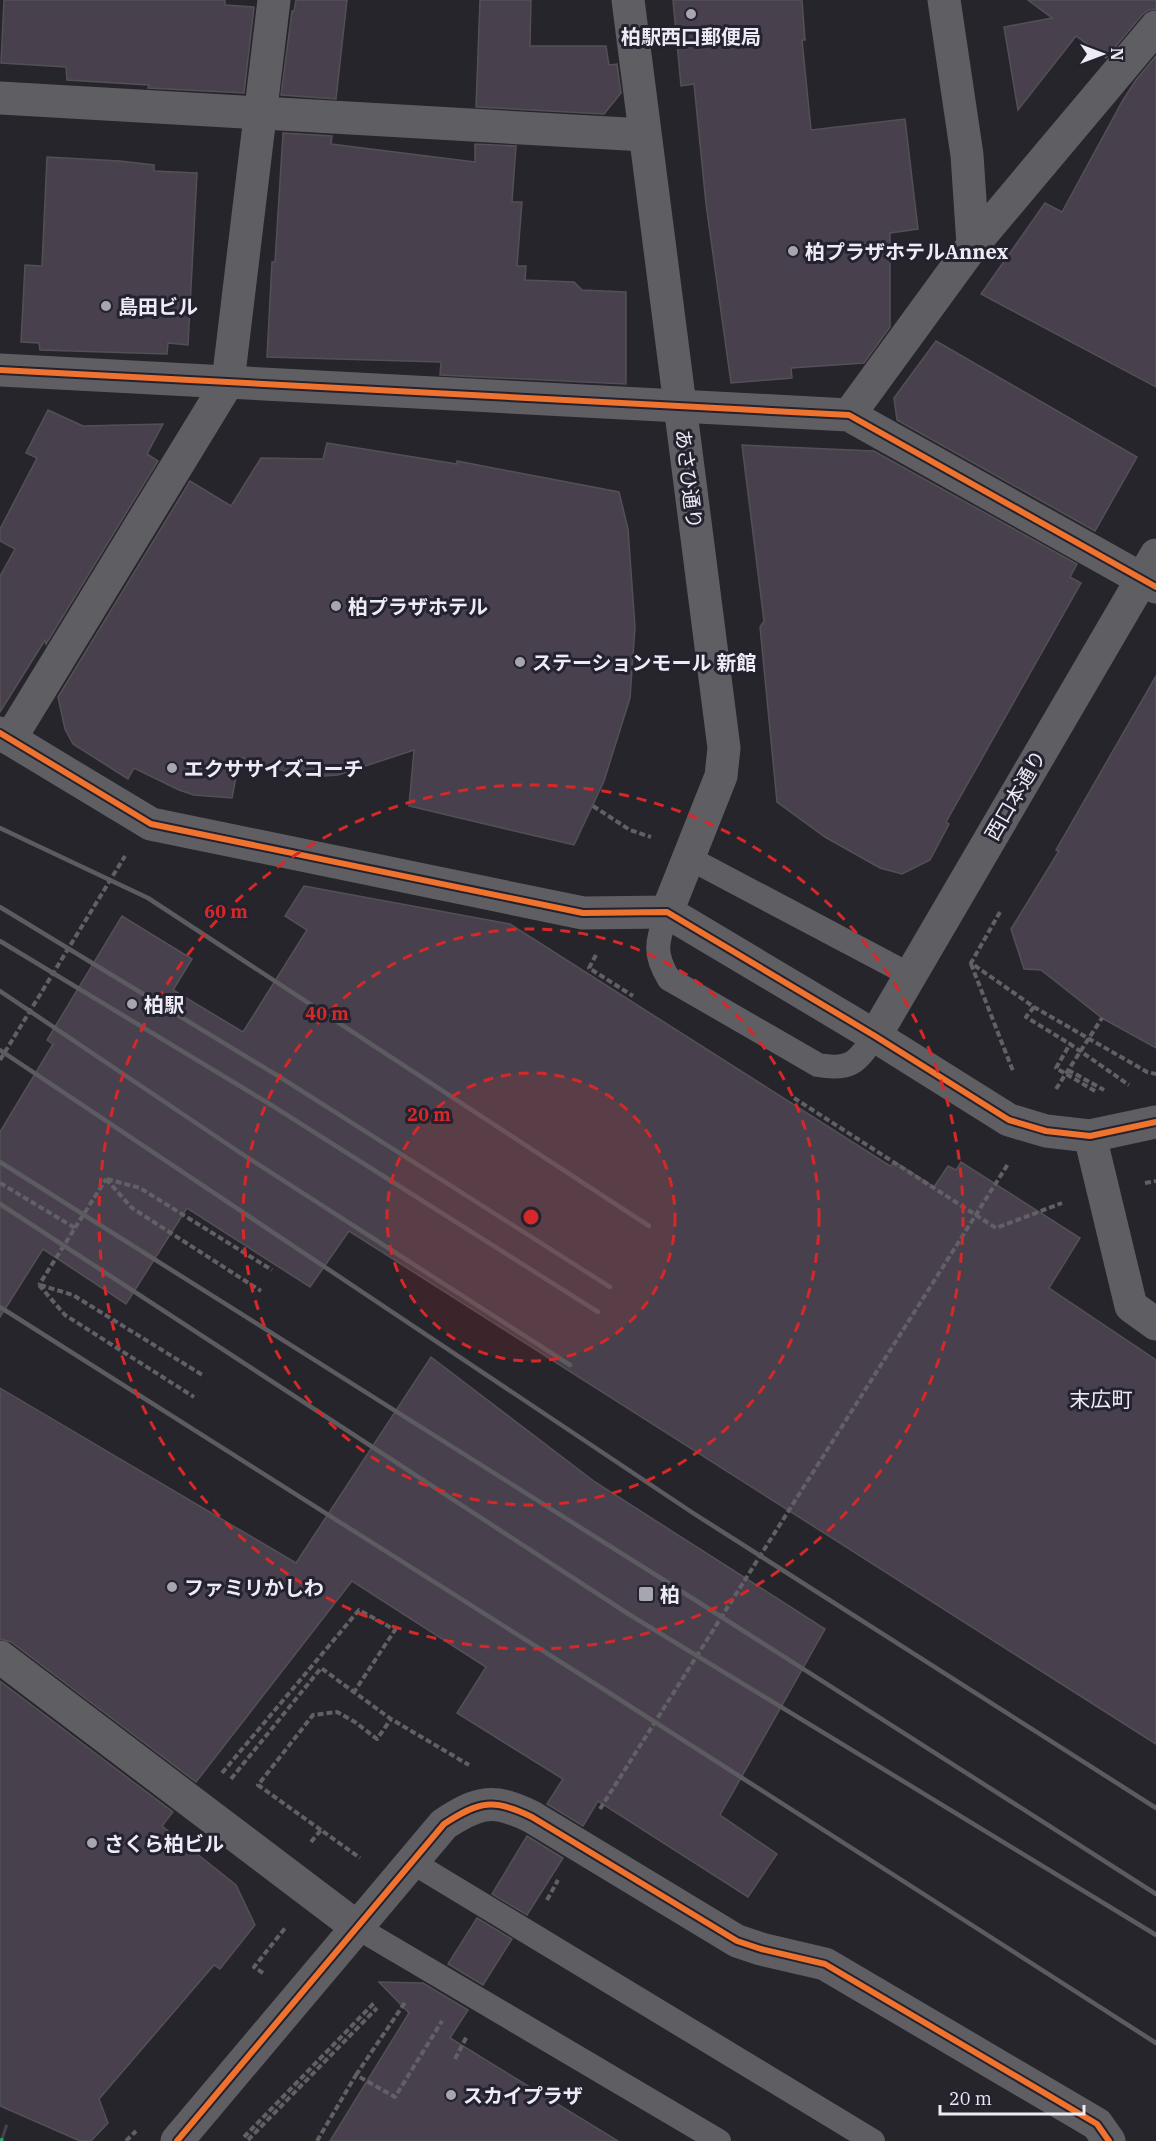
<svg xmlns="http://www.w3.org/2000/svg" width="1156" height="2141" viewBox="0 0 1156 2141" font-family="'IBM Plex Serif','Noto Sans JP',serif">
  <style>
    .building { fill: #48414d; stroke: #535055; stroke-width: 1.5 }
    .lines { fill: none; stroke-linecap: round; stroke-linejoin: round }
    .pedestrian-tunnel { stroke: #444349; stroke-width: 33; stroke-dasharray: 33 16; stroke-linecap: butt }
    .path { stroke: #616065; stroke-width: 4; stroke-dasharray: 6 3; stroke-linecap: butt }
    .service { stroke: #5f5e63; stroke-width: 24 }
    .minor { stroke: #5f5e63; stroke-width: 33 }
    .tertiary { stroke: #5f5e63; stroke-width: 33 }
    .rail { stroke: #5c5b60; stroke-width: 4.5 }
    .quiet { stroke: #26ab63; stroke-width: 4.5; stroke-dasharray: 9 4.5; stroke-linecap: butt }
    .cycleway-casing { stroke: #24222e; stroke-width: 10 }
    .cycleway { stroke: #ef722f; stroke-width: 6 }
    .ring { fill: none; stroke: #d62828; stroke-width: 3; stroke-dasharray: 10 8 }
    .poi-dot { fill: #a7a6ae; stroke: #24222e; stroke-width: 2 }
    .labels { text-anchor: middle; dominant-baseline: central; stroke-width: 6; stroke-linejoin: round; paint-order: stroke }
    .poi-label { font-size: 20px; font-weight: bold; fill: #edecf4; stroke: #24222e; text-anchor: start }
    .street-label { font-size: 20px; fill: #edecf4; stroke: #24222e }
    .neighbourhood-label { font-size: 21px; fill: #edecf4; stroke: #24222e }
    .centre { fill: #d62828; stroke: #24222e; stroke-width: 3 }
    .ring-label { font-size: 18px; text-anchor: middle; font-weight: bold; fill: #d62828; stroke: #24222e; stroke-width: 6; stroke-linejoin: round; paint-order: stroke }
  </style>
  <rect width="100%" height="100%" fill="#26252b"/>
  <!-- building -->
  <g class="building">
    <polygon points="4,0 225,0 225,5 254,7 244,93 148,88 149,85 67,80 66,67 1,63"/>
    <polygon points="296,0 347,0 336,99 281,95 292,11 294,11"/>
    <polygon points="480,0 531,0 530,46 606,46 609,65 617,64 621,93 604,114 476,107"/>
    <polygon points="673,0 802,0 805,40 802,40 811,130 905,119 918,229 890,233 890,327 864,363 791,368 792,378 731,383 706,204 694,84 681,86"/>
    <polygon points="1028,0 1156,0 1156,9 1149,10 1142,15 1106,58 1076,36 1018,110 1004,27 1052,18"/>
    <polygon points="1156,56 1156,387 981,294 1045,203 1062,212 1123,100 1136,80"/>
    <polygon points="283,133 332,136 331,144 475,162 475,144 516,146 512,202 522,202 517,266 526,266 525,280 574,282 582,290 626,292 626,384 440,375 441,362 267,357 272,262 275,262"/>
    <polygon points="47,157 120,161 154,165 154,171 197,173 188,345 168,343 167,354 40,350 39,343 21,342 25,265 42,266"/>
    <polygon points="936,341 1137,457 1095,531 897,420 894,398"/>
    <polygon points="48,410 83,426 163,424 147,454 158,461 46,644 45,640 0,712 0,576 15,549 0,541 0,529 37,458 26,453"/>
    <polygon points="327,443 457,464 457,461 619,492 628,529 635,627 630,698 604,781 574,845 409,806 414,750 338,775 324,776 294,774 240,757 232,798 194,795 179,790 134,768 128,779 73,744 65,729 58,697 190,481 231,506 261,458 323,459"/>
    <polygon points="742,445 874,451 1077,564 1070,577 1081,583 946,822 949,824 930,860 902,874 880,868 825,837 777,802 760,627 764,621"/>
    <polygon points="1156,676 1156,1048 1102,1018 1041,970 1024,969 1011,929 1059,851 1056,850"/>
    <polygon points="304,886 510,924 890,1166 895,1162 934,1187 948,1166 956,1170 961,1162 1080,1238 1049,1288 1156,1360 1156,1744 349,1231 310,1287 187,1208 126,1304 43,1249 0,1317 0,1132 53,1044 47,1040 122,916 192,959 173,990 243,1032 307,930 285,916"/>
    <polygon points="431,1357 595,1482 825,1629 720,1815 777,1854 748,1897 598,1801 583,1826 547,1804 563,1779 457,1713 486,1667 352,1581 196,1782 11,1642 0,1639 0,1388 296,1563"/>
    <polygon points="0,1681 173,1812 162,1826 236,1885 255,1925 220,1969 214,1965 99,2099 108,2123 91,2141 80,2141 0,2106"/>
    <polygon points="527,1836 563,1858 527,1915 492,1894"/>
    <polygon points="477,1918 512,1939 483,1985 448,1964"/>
    <polygon points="379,1982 423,1983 468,2010 450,2038 618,2141 330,2141 409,2013"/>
  </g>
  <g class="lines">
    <!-- pedestrian-tunnel -->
    <polyline class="pedestrian-tunnel" points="0,2140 3,2141"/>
    <!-- path -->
    <g class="path">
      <polyline points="593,806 630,830 651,837"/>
      <polyline points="1000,912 971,963 1034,1007 1147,1072 1156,1074"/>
      <polyline points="596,955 589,968 633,996"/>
      <polyline points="971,964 1013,1071"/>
      <polyline points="1034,1007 1026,1017 1070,1044"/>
      <polyline points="0,1060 125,856"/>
      <polyline points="1068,1070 1104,1090"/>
      <polyline points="1056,1089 1102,1018"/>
      <polyline points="1095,1091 1056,1068 1070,1044 1129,1085"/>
      <polyline points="794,1098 996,1228 1062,1203"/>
      <polyline points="106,1179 132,1208 261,1291"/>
      <polyline points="107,1179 140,1188 272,1270"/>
      <polyline points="0,1183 75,1228 39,1285"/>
      <polyline points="1145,1183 1156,1181"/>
      <polyline points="75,1228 106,1179"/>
      <polyline points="39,1285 65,1315 194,1397"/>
      <polyline points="40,1285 73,1295 204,1376"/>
      <polyline points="222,1773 359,1610 395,1630 354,1692"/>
      <polyline points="231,1779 321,1668 391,1719 469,1765"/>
      <polyline points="600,1809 1008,1164"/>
      <polyline points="321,1830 258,1785 313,1715 337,1712 355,1722 377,1739 391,1719"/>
      <polyline points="311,1842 321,1830 360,1858"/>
      <polyline points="547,1900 558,1880"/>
      <polyline points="263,1973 254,1967 286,1927"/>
      <polyline points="455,2059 467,2036"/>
      <polyline points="356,2075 406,2001"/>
      <polyline points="244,2137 374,2003"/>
      <polyline points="248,2140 377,2008"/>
      <polyline points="126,2141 136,2131"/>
      <polyline points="317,2141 356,2075 395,2097 442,2021"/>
    </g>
    <!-- service -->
    <g class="service">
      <polyline points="689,858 910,975"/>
      <path d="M667,912C658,940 652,952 669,979L818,1065C851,1071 857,1062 875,1036"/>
      <polyline points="412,1862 873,2141"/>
      <polyline points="358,1928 719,2141"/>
    </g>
    <!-- minor -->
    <g class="minor">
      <polyline points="628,0 724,748 721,776 667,912"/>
      <polyline points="944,0 967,155 973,245"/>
      <polyline points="0,98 644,135"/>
      <polyline points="0,370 849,415 1156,587"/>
      <polyline points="849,415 973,245 1156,27"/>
      <polyline points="10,739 228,382 274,0"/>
      <polyline points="1090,1136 1131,1306 1156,1324"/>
      <polyline points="0,1657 358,1928"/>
      <path d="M177,2141L444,1824C479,1801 494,1798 532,1817L737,1941L761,1949L825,1964L1097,2124L1109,2141"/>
    </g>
    <!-- tertiary -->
    <g class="tertiary">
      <polyline points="0,733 151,824 583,913 667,912 875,1036 1009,1120 1046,1131 1090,1136 1156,1122"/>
      <polyline points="875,1036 1156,555"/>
    </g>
    <!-- rail -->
    <g class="rail">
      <polyline points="0,828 148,898 649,1226"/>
      <polyline points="0,907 283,1079 610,1287"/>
      <polyline points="0,941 268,1103 598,1312"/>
      <polyline points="0,991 239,1152 570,1365"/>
      <polyline points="0,1050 693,1513 1156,1808"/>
      <polyline points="0,1162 659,1577 1156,1894"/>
      <polyline points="0,1204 630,1615 1156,1935"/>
      <polyline points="0,1307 597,1685 1156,2043"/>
    </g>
    <!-- quiet -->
    <polyline class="quiet" points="0,2140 3,2141"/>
    <!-- cycleway casing -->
    <g class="cycleway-casing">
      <g id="cycleway">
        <polyline points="0,370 849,415 1156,587"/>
        <polyline points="0,733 151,824 583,913 667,912 875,1036 1009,1120 1046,1131 1090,1136 1156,1122"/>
        <path d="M177,2141L444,1824C479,1801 494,1798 532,1817L737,1941L761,1949L825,1964L1097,2124L1109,2141"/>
      </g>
    </g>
    <!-- cycleway -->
    <use href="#cycleway" class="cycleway"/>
  </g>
  <!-- distance rings -->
  <circle cx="531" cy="1217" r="144" fill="#d62828" fill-opacity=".12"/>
  <g class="ring">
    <circle cx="531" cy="1217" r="144"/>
    <circle cx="531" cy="1217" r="288"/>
    <circle cx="531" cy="1217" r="432"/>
  </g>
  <!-- markers -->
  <g class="poi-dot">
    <circle cx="691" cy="14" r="6"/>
    <circle cx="793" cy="251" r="6"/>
    <circle cx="106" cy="306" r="6"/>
    <circle cx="336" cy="606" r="6"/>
    <circle cx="520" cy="662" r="6"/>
    <circle cx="172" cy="768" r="6"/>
    <circle cx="132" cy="1004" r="6"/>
    <circle cx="172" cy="1587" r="6"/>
    <rect x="638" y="1586" width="16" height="16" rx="3"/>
    <circle cx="92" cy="1843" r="6"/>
    <circle cx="451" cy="2095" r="6"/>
  </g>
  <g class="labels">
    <!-- poi labels -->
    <g class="poi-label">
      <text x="691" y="36" text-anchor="middle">柏駅西口郵便局</text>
      <text x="805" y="251">柏プラザホテルAnnex</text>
      <text x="118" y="306">島田ビル</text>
      <text x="348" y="606">柏プラザホテル</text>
      <text x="532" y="662">ステーションモール 新館</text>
      <text x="184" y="768">エクササイズコーチ</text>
      <text x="144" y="1004">柏駅</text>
      <text x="184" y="1587">ファミリかしわ</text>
      <text x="660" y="1594">柏</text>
      <text x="104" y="1843">さくら柏ビル</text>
      <text x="463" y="2095">スカイプラザ</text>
    </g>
    <!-- street labels -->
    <g class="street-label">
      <text transform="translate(689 479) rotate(83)">あさひ通り</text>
      <text transform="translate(1015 795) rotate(-60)">西口本通り</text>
    </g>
    <!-- neighbourhood labels -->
    <g class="neighbourhood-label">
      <text x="1101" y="1399">末広町</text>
    </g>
  </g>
  <circle cx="531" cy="1217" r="9" class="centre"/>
  <g class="ring-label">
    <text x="226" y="918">60 m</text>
    <text x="327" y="1020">40 m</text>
    <text x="429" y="1121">20 m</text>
  </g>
  <!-- north arrow -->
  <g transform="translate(1102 54) rotate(90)" stroke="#24222e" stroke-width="4.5" paint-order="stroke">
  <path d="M0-4.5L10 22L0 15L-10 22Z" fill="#edecf4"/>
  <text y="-9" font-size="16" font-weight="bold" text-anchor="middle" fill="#edecf4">N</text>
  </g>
  <!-- scale -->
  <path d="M940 2105v9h144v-9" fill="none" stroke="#edecf4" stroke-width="3"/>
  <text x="949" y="2105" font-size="18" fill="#edecf4" stroke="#24222e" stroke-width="4.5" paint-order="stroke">20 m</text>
</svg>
